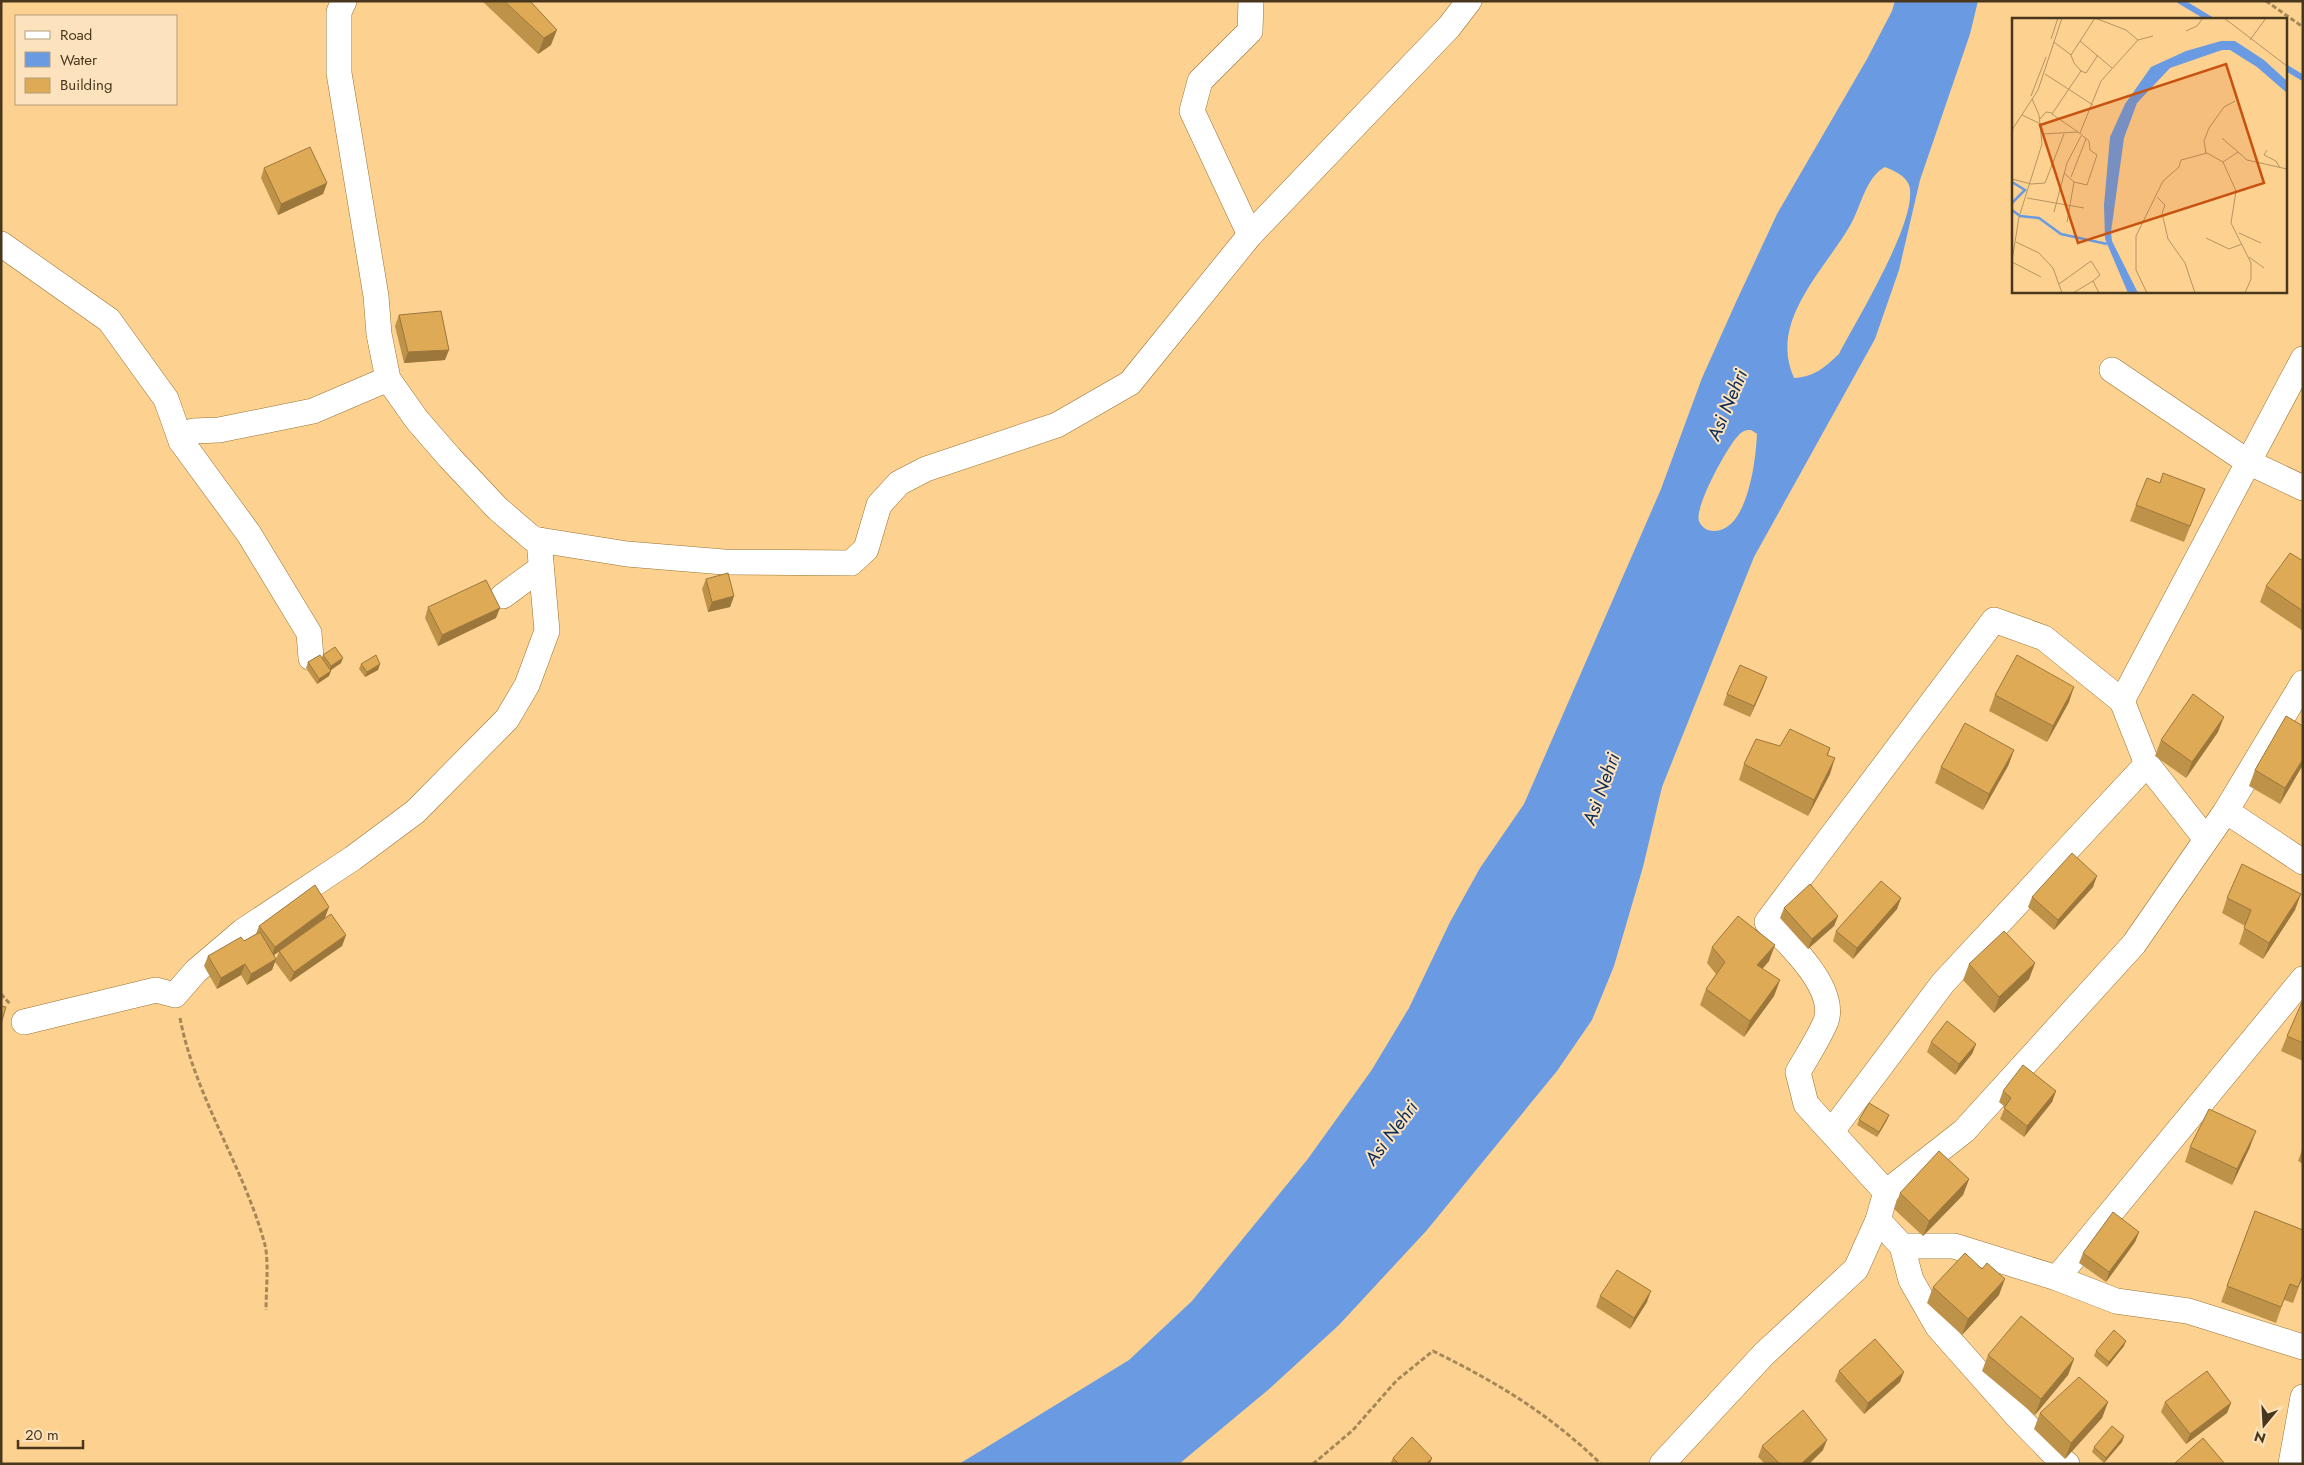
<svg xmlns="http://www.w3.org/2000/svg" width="2304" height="1465" viewBox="0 0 2304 1465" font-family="Jost,sans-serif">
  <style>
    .water { fill: #6a9be2; fill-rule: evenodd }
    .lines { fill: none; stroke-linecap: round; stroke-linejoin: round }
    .stream { stroke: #6a9be2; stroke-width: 6 }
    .minor-casing { stroke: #997232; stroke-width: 26 }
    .path { stroke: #a58758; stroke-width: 3; stroke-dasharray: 5 2.5; stroke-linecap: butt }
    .minor { stroke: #fff; stroke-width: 25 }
    .wall { fill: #bf924a; fill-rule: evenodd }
    .shaded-wall { fill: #9b773c }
    .building { fill: #deaa56; stroke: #9b773c }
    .labels { text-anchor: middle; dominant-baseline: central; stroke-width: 4; stroke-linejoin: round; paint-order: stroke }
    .water-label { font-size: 19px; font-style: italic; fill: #0c2c59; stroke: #fce3bd }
    .inset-river { fill: none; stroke: #6a9be2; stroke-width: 2.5 }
    .inset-road { fill: none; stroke: #b59462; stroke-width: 1 }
    .view { fill: #c8520f; fill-opacity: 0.15; stroke: #c8520f; stroke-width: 2.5 }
    .inset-edge { fill: none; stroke: #48371c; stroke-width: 2.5 }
  </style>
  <rect width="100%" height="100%" fill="#fdd291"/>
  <!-- water -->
  <path class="water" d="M1895,1H1978L1970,34L1920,180L1899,270L1875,339L1754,557L1662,787L1643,867L1614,966L1592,1020L1557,1071L1427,1230L1339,1325L1268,1390L1179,1464H959L1129,1360L1192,1301L1307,1160L1371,1071L1409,1008L1450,922L1480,868L1524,804L1661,489L1702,378L1736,302L1777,214L1867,59L1892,11ZM1885,167C1894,171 1905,175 1909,185C1920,218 1855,322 1839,354C1824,368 1814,377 1794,378C1768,321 1825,270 1851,224C1861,206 1866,177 1885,167ZM1751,430L1757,434C1756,459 1748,531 1714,531C1708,531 1702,528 1699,521C1694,508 1727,447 1738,436C1742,431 1745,430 1751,430Z"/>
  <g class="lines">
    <!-- stream -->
    <g class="stream">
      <polyline points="2180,1 2210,19"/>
      <polyline points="2285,67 2303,78"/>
    </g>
    <!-- minor casing -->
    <g class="minor-casing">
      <g id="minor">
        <polyline points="344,1 339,12 339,73 376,296 379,334 388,379 417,420 450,458 498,509 533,539 627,554 724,562 851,563 866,549 879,505 899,483 926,469 1057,425 1130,383 1250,235 1449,27 1469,1"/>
        <polyline points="1250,235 1192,111 1200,81 1250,31 1251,1"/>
        <polyline points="1,244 109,320 166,399 181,441 193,431 219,430 313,411 388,379"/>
        <polyline points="2112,370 2248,462 2303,488"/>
        <polyline points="181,441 249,534 309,633 311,658"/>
        <polyline points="503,596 541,568"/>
        <polyline points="2122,701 2303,359"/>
        <polyline points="2226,811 2303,862"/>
        <path d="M2206,839L2147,764L2122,701L2044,638L1994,620L1767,922C1788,942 1837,988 1826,1021C1819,1038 1807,1056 1798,1072L1806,1104L1886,1192L1878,1220L1902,1246H1954L2057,1278L2116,1301L2188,1311L2303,1347"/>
        <polyline points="24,1022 156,990 175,995 196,971 243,931 353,858 415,812 507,719 527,685 547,631 539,540"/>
        <polyline points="1832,1131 1943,983 2147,764"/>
        <polyline points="1886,1192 1964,1131 2134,944 2226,811 2303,683"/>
        <polyline points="1902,1246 1911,1280 1938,1327 2016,1415 2053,1453 2067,1464"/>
        <polyline points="2057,1278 2303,979"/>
        <polyline points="1662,1464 1764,1354 1856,1269 1878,1220"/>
        <polyline points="2291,1464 2303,1397"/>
      </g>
    </g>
    <!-- path -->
    <g class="path">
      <polyline points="2266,1 2303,27"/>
      <polyline points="1,994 10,1004"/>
      <path d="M180,1018C195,1097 244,1167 265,1245C269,1263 266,1291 266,1310"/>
      <path d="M1313,1464L1353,1430L1397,1380L1433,1351C1498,1383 1548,1413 1601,1464"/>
    </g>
    <!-- minor -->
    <use href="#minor" class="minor"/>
  </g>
  <!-- wall -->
  <g class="wall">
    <polygon points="482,1 530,1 551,45 538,54"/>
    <polygon points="264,168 327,183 323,194 278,215 261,178"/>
    <polygon points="399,315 445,360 404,363 395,326"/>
    <polygon points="2160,483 2205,489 2184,542 2130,521 2136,505"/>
    <polygon points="2303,561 2303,631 2260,602 2266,586"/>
    <polygon points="706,579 734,596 730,607 708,612 702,589"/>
    <polygon points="428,607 496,618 438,646 425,618"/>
    <polygon points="323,655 341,663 330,671 329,676 317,684 306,668 308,662 322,657"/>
    <polygon points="361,664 380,664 378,670 365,677 359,669"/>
    <polygon points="1767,677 1750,717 1723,705 1727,694"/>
    <polygon points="1995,695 2069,702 2047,742 1989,711"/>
    <polygon points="2303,726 2303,769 2301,768 2280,804 2249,786 2255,770"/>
    <polygon points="2218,732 2186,778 2155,756 2161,740"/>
    <polygon points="1780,746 1830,748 1828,755 1830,774 1808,816 1739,780 1744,764"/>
    <polygon points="2014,750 2008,766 1983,810 1935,783 1941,767"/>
    <polygon points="2093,887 2054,930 2028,907 2032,897"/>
    <polygon points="1901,898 1897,909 1853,959 1833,941 1836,931"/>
    <polygon points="2227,898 2295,910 2263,959 2239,944 2245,926 2222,913"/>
    <polygon points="1784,908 1838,916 1834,926 1808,949 1780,918"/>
    <path d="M325,918L295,939L346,935L342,946L290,982L275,962L272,970L247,985L241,975L217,989L204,966L208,956L244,941L256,934L259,926ZM279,952L276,959L274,955Z"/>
    <polygon points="1712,947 1769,961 1762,969 1780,980 1774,996 1744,1037 1700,1005 1706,989 1716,974 1707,963"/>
    <polygon points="2035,963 2029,979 1994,1013 1963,980 1969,964"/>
    <polygon points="2303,1000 2303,1061 2281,1051 2287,1036"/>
    <polygon points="1931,1042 1976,1044 1972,1054 1955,1075 1927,1052"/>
    <polygon points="2003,1091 2056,1091 2052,1102 2024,1137 2000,1119 2005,1107 1999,1102"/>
    <polygon points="1889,1115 1887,1120 1877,1137 1857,1125 1859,1120"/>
    <polygon points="2190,1147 2250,1147 2232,1185 2185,1162"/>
    <polygon points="2303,1147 2303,1164 2298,1161"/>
    <polygon points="1969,1179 1963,1195 1923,1236 1894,1209 1900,1193"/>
    <polygon points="2255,1211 2303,1276 2293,1303 2284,1300 2276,1323 2221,1302"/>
    <polygon points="2139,1232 2135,1242 2106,1282 2079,1263 2083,1253"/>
    <polygon points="1933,1287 1999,1295 1962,1335 1927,1303"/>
    <polygon points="1600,1296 1647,1302 1630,1329 1596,1307"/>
    <polygon points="2124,1346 2107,1367 2094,1356 2096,1351"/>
    <polygon points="1988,1355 2074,1359 2068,1375 2035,1415 1982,1371"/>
    <polygon points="1839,1371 1900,1382 1864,1414 1835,1381"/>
    <polygon points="2108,1402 2102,1418 2065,1459 2034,1429 2040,1413"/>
    <polygon points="2165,1402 2231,1403 2227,1413 2186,1444 2161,1412"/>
    <polygon points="2124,1436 2122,1442 2104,1463 2092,1452 2094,1447"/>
    <polygon points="1762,1446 1823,1450 1809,1464 1765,1464 1758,1457"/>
    <polygon points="1393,1458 1430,1464 1390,1464"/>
  </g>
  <!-- shaded-wall -->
  <g class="shaded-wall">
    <polygon points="557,30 551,45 538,54 544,38"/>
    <polygon points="327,183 323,194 278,215 281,204"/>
    <polygon points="449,350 445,360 404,363 408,352"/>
    <polygon points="734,596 730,607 708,612 712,602"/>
    <polygon points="500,608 496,618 438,646 442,635"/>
    <polygon points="343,658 341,663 329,671 331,666"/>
    <polygon points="380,664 378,670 365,677 367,672"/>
    <polygon points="331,671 329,676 317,684 319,679"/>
    <polygon points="1767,677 1763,688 1750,717 1754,706"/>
    <polygon points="2074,687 2069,702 2047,742 2053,726"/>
    <polygon points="2224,717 2218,732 2186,778 2192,762"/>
    <polygon points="2014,750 2008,766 1983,810 1989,794"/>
    <polygon points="1835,758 1830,774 1808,816 1814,800"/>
    <polygon points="2303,759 2303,764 2301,768 2280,804 2285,788"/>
    <polygon points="2097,876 2093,887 2054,930 2058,920"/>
    <polygon points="2301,894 2295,910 2263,959 2269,943"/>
    <polygon points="1901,898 1897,909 1853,959 1857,948"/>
    <polygon points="329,907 325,918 271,957 275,947"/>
    <polygon points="1838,916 1834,926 1808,949 1812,939"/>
    <polygon points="346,935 342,946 290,982 294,972"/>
    <polygon points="1775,945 1769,961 1752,981 1757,965"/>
    <polygon points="276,959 272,970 247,985 251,974"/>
    <polygon points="2035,963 2029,979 1994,1013 1999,997"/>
    <polygon points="245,964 241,975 217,989 221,978"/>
    <polygon points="1780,980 1774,996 1744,1037 1750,1021"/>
    <polygon points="1976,1044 1972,1054 1955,1075 1959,1064"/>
    <polygon points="2056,1091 2052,1102 2024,1137 2027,1126"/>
    <polygon points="1889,1115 1887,1120 1877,1137 1879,1132"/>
    <polygon points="2256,1131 2250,1147 2232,1185 2237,1169"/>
    <polygon points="1969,1179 1963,1195 1923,1236 1929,1221"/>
    <polygon points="2139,1232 2135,1242 2106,1282 2109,1272"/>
    <polygon points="2005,1279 1999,1295 1962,1335 1968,1319"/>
    <polygon points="1651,1291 1647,1302 1630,1329 1634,1318"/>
    <polygon points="2126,1341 2124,1346 2107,1367 2109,1362"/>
    <polygon points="2074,1359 2068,1375 2035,1415 2041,1399"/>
    <polygon points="1904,1372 1900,1382 1864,1414 1868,1403"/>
    <polygon points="2108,1402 2102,1418 2065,1459 2071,1443"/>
    <polygon points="2231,1403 2227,1413 2186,1444 2190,1434"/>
    <polygon points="2124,1436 2122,1442 2104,1463 2106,1458"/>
    <polygon points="1827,1440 1823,1450 1809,1464 1801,1464"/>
    <polygon points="1432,1458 1430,1464 1426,1464"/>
  </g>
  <!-- building -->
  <g class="building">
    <polygon points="504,1 530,1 557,30 544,38"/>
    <polygon points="310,147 327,183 281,204 264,168"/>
    <polygon points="441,311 449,350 408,352 399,315"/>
    <polygon points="2163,473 2205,489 2190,526 2136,505 2147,478 2160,483"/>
    <polygon points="2290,553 2303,561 2303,611 2266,586"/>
    <polygon points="728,573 734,596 712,602 706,579"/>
    <polygon points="486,580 500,608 442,635 428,607"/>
    <polygon points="335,647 343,658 331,666 323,655"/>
    <polygon points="320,655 331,671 319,679 308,662"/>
    <polygon points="376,655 380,664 367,672 361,664"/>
    <polygon points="2017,655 2074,687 2053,726 1995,695"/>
    <polygon points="1740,665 1767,677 1754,706 1727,694"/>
    <polygon points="2193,694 2224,717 2192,762 2161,740"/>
    <polygon points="2286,716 2303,726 2303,759 2285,788 2255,770"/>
    <polygon points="1965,723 2014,750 1989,794 1941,767"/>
    <polygon points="1790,729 1830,748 1827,755 1835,758 1814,800 1744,764 1756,739 1780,746"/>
    <polygon points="2072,853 2097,876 2058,920 2032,897"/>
    <polygon points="2242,864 2301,894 2269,943 2244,928 2251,910 2227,898"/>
    <polygon points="1881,881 1901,898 1857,948 1836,931"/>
    <polygon points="1810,884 1838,916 1812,939 1784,908"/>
    <polygon points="315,885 329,907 275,947 259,926"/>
    <polygon points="331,914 346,935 294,972 279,951"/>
    <polygon points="1738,916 1775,945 1757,965 1780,980 1750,1021 1706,989 1725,962 1712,947"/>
    <polygon points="2004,931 2035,963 1999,997 1969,964"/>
    <polygon points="260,932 276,959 251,974 245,964 221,978 208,956 241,937 244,941"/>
    <polygon points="2303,1000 2303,1043 2287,1036"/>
    <polygon points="1,1006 6,1007 1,1024"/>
    <polygon points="1947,1021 1976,1044 1959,1064 1931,1042"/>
    <polygon points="2023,1065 2056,1091 2027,1126 2004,1108 2011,1098 2003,1091"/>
    <polygon points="1869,1103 1889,1115 1879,1132 1859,1120"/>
    <polygon points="2209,1109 2256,1131 2237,1169 2190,1147"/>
    <polygon points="1939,1151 1969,1179 1929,1221 1900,1193"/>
    <polygon points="2255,1211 2303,1230 2303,1275 2298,1287 2290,1284 2281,1307 2227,1286"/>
    <polygon points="2113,1212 2139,1232 2109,1272 2083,1253"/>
    <polygon points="1965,1253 1982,1269 1987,1263 2005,1279 1968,1319 1933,1287"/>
    <polygon points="1617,1270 1651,1291 1634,1318 1600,1296"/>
    <polygon points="2021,1316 2074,1359 2041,1399 1988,1355"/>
    <polygon points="2114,1330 2126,1341 2109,1362 2096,1351"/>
    <polygon points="1875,1339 1904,1372 1868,1403 1839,1371"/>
    <polygon points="2207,1371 2231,1403 2190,1434 2165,1402"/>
    <polygon points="2079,1377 2108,1402 2071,1443 2040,1413"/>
    <polygon points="1803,1410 1827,1440 1801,1464 1780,1464 1762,1446"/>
    <polygon points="2112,1426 2124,1436 2106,1458 2094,1447"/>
    <polygon points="1412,1437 1432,1458 1426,1464 1399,1464 1393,1458"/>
    <polygon points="2203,1438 2225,1464 2176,1464 2175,1463"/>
  </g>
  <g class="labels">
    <!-- water labels -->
    <g class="water-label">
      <text transform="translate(1727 405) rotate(-67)">Asi Nehri</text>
      <text transform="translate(1601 789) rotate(-70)">Asi Nehri</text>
      <text transform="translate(1391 1133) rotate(-53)">Asi Nehri</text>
    </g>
  </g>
  <!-- overview -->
  <g transform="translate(2012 18)">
    <rect width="275" height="275" fill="#fdd291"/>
    <path d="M209,23H223L252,42L275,63V75L245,49L218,32H210L158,50L125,85L112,120L99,214L100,223L126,275H116L93,221L92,187L98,119L113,86L139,49L174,33Z" fill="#6a9be2"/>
    <path class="inset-river" d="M0,164L13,172L0,185M0,192L8,198L27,200L49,216L95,226"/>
    <path class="inset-road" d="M83,0L114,12L126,22L141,18M212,0L275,48M174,13L185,8L191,0M39,21L46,0M238,22L254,0M68,23L100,50M42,24L59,37M69,53L74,55L86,37M33,56L81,87M19,78L34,39M10,97L29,106M28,101L34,94L40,95M0,112L26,72L50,0M66,114L40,96L69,53L62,45L59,37L83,0M68,115L89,63L126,22M30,116L66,114L77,123L78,132L85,137L75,167L62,164L52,155M210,120L226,134M255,132L252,137L264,143L268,150M194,135L192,123L197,110L212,89L223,83M211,144L226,134L235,142L275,151M59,159L74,121M0,161L19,166L33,165L52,116M145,179L153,187L150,195L156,221L173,245L183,275M15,180L72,190M42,194L55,145L69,118M55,204L62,164M227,215L249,225M194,220L217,231L230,226M4,224L27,235L41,250L50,275M237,239L252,250M0,243L7,199L30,126L27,97L20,81M0,244L29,259M47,266L79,243L88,257L81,263M61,275L81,263L87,275M135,275L124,252V218L151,163L167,149L169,142L195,135L211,144L224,173L219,205L239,245V261L233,275"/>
    <path class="view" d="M214,46L252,165L66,225L28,107Z"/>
    <rect width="275" height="275" class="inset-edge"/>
  </g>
  <!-- border -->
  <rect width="2304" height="1465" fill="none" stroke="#48371c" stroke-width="5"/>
  <!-- legend -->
  <rect x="15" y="15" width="162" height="90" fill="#fce3bd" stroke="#b49e7d"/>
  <rect x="25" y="31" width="25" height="8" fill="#ffffff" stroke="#b49e7d"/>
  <text x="60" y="40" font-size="15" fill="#48371c">Road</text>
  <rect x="25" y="52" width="25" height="15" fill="#6a9be2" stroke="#b49e7d"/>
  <text x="60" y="65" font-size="15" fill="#48371c">Water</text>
  <rect x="25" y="78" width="25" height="15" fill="#deaa56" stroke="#b49e7d"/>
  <text x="60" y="90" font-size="15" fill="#48371c">Building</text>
  <!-- north arrow -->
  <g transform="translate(2264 1425) rotate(198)" stroke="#fce3bd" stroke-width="4" paint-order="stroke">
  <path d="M0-4L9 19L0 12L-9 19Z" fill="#48371c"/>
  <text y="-8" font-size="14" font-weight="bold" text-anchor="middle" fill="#48371c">N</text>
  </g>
  <!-- scale -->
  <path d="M18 1440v8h65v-8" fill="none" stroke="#48371c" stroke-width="2.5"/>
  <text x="25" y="1440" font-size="15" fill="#48371c" stroke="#fce3bd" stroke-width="4" paint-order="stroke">20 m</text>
</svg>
